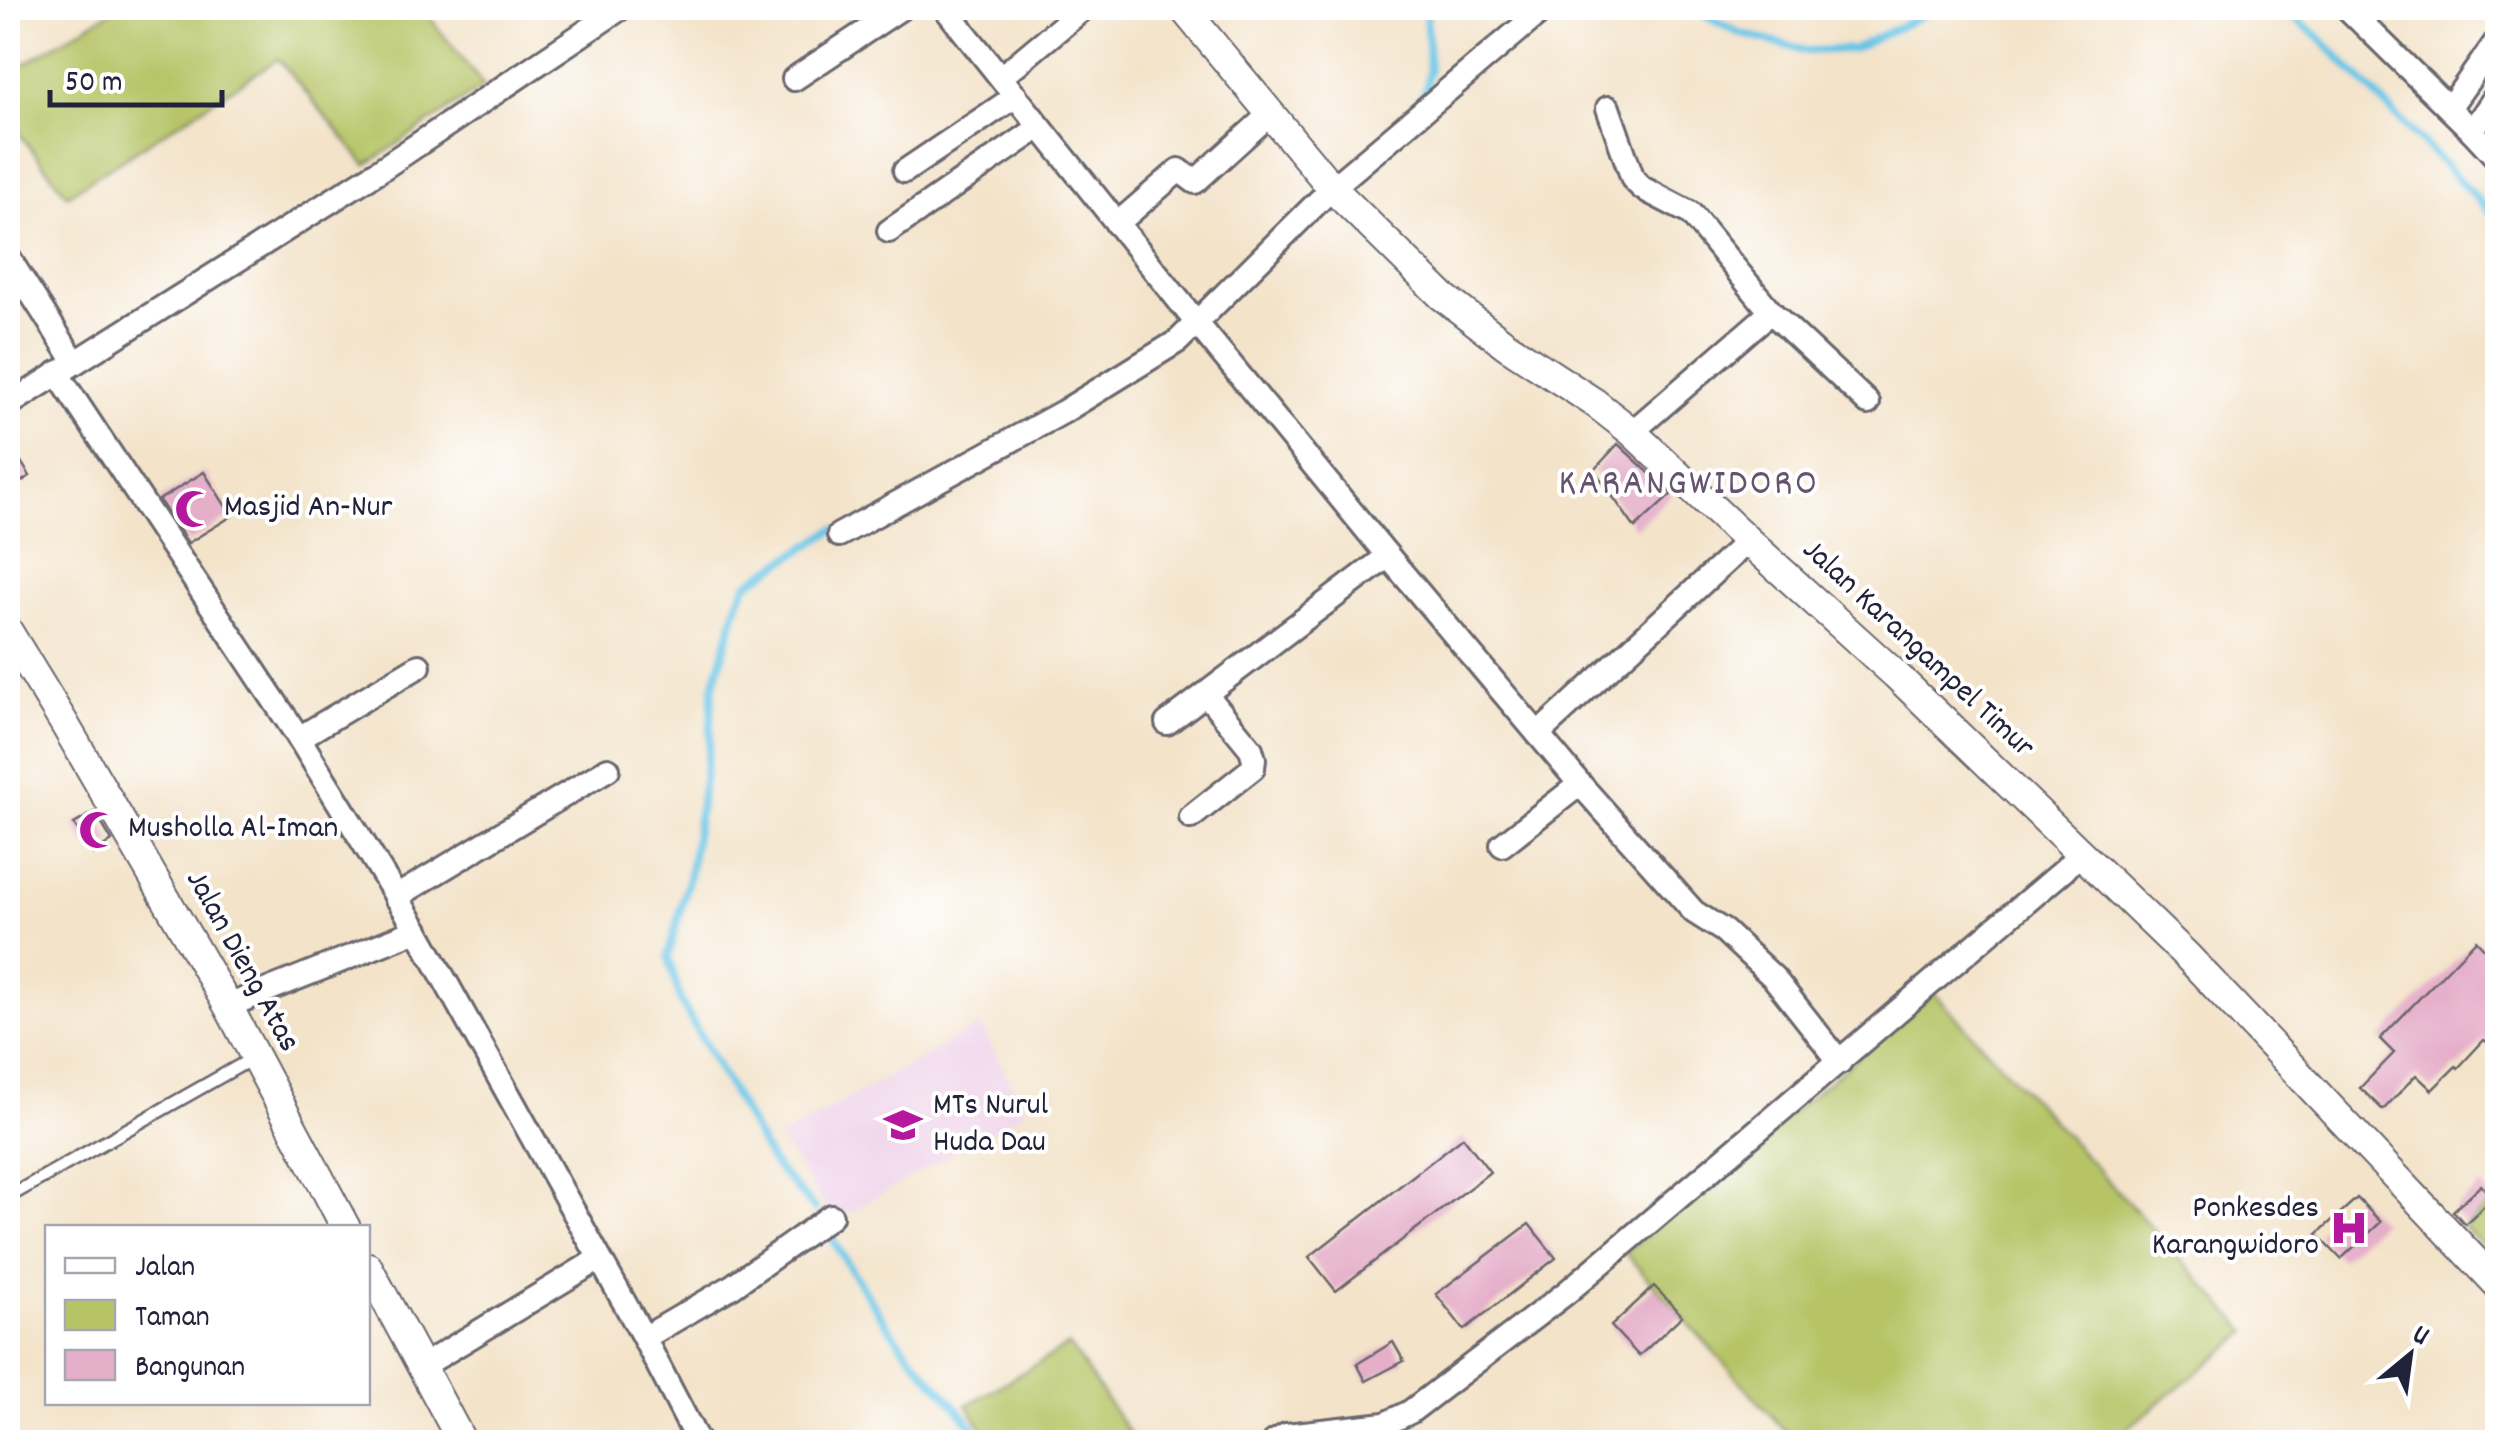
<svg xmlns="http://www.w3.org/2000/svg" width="2505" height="1450" viewBox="0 0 2505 1450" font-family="Dekko,sans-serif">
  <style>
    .built { fill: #eed0e8 }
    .green { fill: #b6c466; stroke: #6c7350; stroke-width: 2.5 }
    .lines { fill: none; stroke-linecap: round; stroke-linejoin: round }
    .stream { stroke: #68c5e6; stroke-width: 8 }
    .building { fill: #e5afca }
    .service-casing { stroke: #6b666d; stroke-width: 16 }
    .minor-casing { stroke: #6b666d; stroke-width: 28 }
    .tertiary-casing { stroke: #6b666d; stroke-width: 32 }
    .service { stroke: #fff; stroke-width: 11 }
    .minor { stroke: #fff; stroke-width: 22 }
    .tertiary { stroke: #fff; stroke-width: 28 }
    .labels { text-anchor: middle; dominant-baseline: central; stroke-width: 8; stroke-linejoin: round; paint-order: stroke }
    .poi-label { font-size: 32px; fill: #22223b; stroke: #fff; text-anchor: start }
    .street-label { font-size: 32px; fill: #22223b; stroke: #fff }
    .quarter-label { font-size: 38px; letter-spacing: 2.5px; fill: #66536d; stroke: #fff }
  </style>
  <rect width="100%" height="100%" fill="#fff"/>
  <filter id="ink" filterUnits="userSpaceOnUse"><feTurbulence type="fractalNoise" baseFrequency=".01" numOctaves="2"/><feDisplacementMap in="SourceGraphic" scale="20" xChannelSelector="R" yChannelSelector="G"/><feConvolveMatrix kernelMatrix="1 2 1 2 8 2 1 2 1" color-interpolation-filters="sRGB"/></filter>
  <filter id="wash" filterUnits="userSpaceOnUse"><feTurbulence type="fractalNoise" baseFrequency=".0048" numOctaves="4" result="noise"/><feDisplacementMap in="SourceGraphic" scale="40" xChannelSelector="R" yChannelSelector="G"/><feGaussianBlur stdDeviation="2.25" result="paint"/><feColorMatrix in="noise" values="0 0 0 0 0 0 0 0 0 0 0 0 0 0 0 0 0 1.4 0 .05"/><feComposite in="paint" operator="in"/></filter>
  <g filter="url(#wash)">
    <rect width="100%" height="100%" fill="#f3e3c9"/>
    <!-- built -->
    <g class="built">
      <polygon points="980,1025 1026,1111 835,1221 779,1138"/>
      <polygon points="956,1425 968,1442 925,1442"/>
    </g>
    <!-- green -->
    <g class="green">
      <polygon points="116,8 422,8 484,86 366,165 278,59 67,195 8,119 8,74"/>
      <polygon points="1934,993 2248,1332 2110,1442 1795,1442 1625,1253"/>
      <polygon points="2497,1199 2497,1260 2464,1227"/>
      <polygon points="1069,1345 1135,1442 991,1442 967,1405"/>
    </g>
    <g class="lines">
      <!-- stream -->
      <g class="stream">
        <polyline points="1691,8 1739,33 1806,51 1853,49 1938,8"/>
        <polyline points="2280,8 2318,36 2498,220"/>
        <polyline points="1416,104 1426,91 1429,70 1426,8"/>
        <polyline points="815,1209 772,1163 681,1002 668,956 689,877 710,741 713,688 739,600 747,584 835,529"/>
        <path d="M833,1240C856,1278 879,1316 907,1351C932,1381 962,1409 982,1442"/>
      </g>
    </g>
    <g id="blocks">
      <!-- building -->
      <g class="building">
        <polygon points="8,441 30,476 8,490"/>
        <polygon points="1618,444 1672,494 1635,528 1594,470"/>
        <polygon points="204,472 232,516 188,543 159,500"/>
        <polygon points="95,812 112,841 93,854 74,824"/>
        <polygon points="2476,940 2498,964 2498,1035 2488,1043 2484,1040 2458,1068 2456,1066 2432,1090 2416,1075 2383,1110 2360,1088 2394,1053 2380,1039"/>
        <polygon points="1463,1137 1490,1172 1336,1291 1309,1257"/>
        <polygon points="2481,1185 2493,1198 2465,1224 2453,1211"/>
        <polygon points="2357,1198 2381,1222 2341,1259 2317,1234"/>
        <polygon points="1529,1224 1556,1258 1464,1330 1436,1294"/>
        <polygon points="1654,1286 1682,1316 1639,1356 1611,1326"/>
        <polygon points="1393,1342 1404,1361 1366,1381 1357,1364"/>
      </g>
    </g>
  </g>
  <g filter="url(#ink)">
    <use href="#blocks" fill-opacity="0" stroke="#6b666d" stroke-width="2.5"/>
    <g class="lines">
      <!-- service casing -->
      <g class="service-casing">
        <polyline id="service" points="8,1197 255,1057"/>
      </g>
      <!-- minor casing -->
      <g class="minor-casing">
        <g id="minor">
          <polyline points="945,8 1196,322 1388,556 1580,784 1694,912 1724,931 1774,978 1840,1062"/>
          <polyline points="2347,8 2472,131 2498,159"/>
          <polyline points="1001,77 1084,8"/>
          <polyline points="794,79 901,8"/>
          <polyline points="1608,108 1633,179 1642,188 1690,213 1771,312 1868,403"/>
          <polyline points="2449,108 2498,39"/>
          <polyline points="2472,131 2498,93"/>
          <polyline points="905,171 1016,96"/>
          <polyline points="1117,224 1179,170 1195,182 1270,114"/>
          <polyline points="889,231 1040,127"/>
          <polyline points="8,257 75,362"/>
          <polyline points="57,373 299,738 417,930 644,1338 698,1442"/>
          <polyline points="8,405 377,172 621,8"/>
          <polyline points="1632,432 1771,312"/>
          <polyline points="839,535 1063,412 1178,341 1332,188 1545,8"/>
          <polyline points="1167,723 1388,556"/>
          <polyline points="1538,734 1748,541"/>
          <polyline points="299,738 419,666"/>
          <polyline points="1191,817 1253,768 1254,759 1251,749 1206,694"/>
          <polyline points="1502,845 1580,784"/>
          <polyline points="396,897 608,769"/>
          <polyline points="228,1006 417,930"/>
          <polyline points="644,1338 731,1287 831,1216"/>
          <polyline points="421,1367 599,1259"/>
          <polyline points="1274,1442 1286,1435 1385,1424 1410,1412 1566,1293 2065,869 2080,852"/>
        </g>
      </g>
      <!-- tertiary casing -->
      <g class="tertiary-casing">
        <g id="tertiary">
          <polyline points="1183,8 1332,188 1442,296 1506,345 1595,403 1632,432 1748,541 1896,675 2187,956 2498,1285"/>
          <polyline points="8,631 64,723 228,1006 346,1228"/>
          <polyline points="368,1267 462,1442"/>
        </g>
      </g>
      <!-- service -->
      <use href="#service" class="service"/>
      <!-- minor -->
      <use href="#minor" class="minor"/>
      <!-- tertiary -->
      <use href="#tertiary" class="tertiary"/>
    </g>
  </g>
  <!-- icons -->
  <defs>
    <g id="mosque-bare" transform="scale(3)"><path d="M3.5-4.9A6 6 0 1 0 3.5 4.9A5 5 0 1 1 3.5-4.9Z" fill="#b5179e" stroke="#fff" stroke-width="2.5" paint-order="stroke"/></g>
    <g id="school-bare" transform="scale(3)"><path d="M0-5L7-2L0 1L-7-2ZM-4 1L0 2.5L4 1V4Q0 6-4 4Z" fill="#b5179e" stroke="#fff" stroke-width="2.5" paint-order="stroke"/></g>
    <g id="hospital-bare" transform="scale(3)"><path d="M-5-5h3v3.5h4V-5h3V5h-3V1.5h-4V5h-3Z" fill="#b5179e" stroke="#fff" stroke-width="2.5" paint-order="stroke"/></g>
  </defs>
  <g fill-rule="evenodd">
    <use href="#mosque-bare" x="194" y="509"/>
    <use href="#mosque-bare" x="98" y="830"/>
    <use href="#school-bare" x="903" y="1125"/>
    <use href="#hospital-bare" x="2349" y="1228"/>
  </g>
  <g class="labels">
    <!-- poi labels -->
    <g class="poi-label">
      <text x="224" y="509">Masjid An-Nur</text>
      <text x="128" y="830">Musholla Al-Iman</text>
      <text x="933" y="1107">MTs Nurul<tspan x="933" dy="37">Huda Dau</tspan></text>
      <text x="2319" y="1210" text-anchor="end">Ponkesdes<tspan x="2319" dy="37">Karangwidoro</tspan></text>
    </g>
    <!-- street labels -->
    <g class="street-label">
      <text transform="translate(1917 650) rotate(43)">Jalan Karangampel Timur</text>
      <text transform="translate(241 962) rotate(61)">Jalan Dieng Atas</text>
    </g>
    <!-- quarter labels -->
    <g class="quarter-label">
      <text x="1689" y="485">KARANGWIDORO</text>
    </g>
  </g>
  <!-- margin -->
  <rect width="2505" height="1450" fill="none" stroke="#fff" stroke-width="40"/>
  <!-- legend -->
  <rect x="45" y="1225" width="325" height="180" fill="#ffffff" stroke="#a7a7b1" stroke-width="2.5"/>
  <rect x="65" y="1258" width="50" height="15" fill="#ffffff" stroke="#a7a7b1" stroke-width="2.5"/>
  <text x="135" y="1275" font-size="30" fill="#22223b">Jalan</text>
  <rect x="65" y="1300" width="50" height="30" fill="#b6c466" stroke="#a7a7b1" stroke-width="2.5"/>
  <text x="135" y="1325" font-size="30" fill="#22223b">Taman</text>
  <rect x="65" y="1350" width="50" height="30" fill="#e5afca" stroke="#a7a7b1" stroke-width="2.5"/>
  <text x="135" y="1375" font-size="30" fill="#22223b">Bangunan</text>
  <!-- north arrow -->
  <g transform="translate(2410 1355) rotate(29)" stroke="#ffffff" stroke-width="8" paint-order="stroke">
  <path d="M0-8L18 38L0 25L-18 38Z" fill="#22223b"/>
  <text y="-15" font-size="28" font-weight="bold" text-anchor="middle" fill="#22223b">U</text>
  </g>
  <!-- scale -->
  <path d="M50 90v15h172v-15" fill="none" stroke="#22223b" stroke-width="5"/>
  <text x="65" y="90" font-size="30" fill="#22223b" stroke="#ffffff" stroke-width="8" paint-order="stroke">50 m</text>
</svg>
